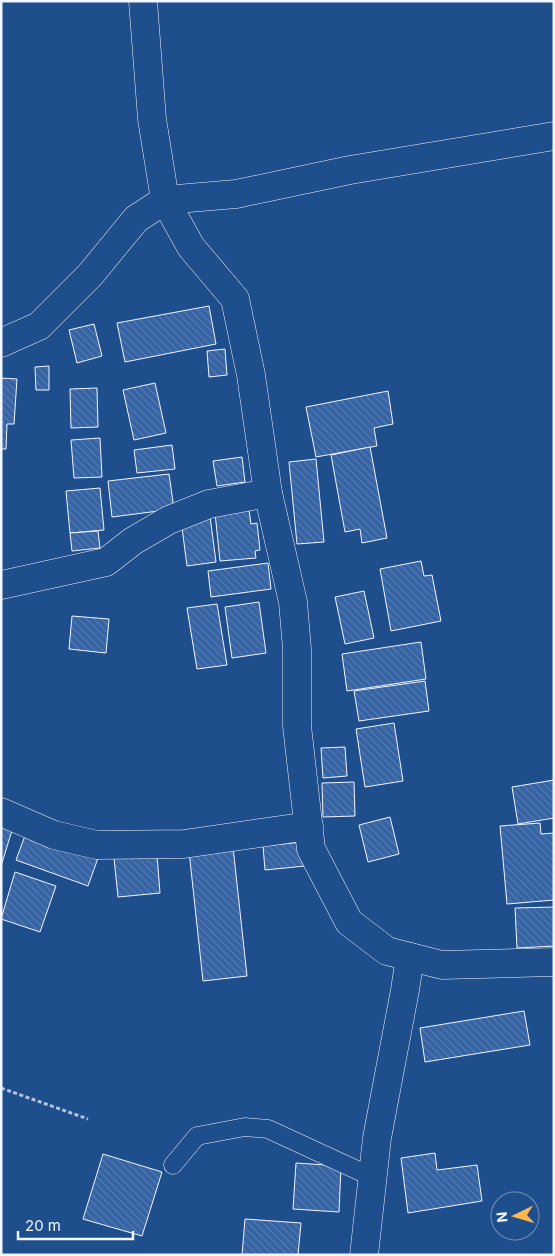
<svg xmlns="http://www.w3.org/2000/svg" width="555" height="1256" viewBox="0 0 555 1256" font-family="Inter,sans-serif">
  <style>
    .building { fill: url(#building-back-hatch); stroke: #f2f6ff }
    .lines { fill: none; stroke-linecap: round; stroke-linejoin: round }
    .lane-casing { stroke: #f2f6ff; stroke-width: 19 }
    .street-casing { stroke: #f2f6ff; stroke-width: 29 }
    .path { stroke: #b3c4dc; stroke-width: 3; stroke-dasharray: 4 2.5; stroke-linecap: butt }
    .lane { stroke: #1f4e8c; stroke-width: 18 }
    .street { stroke: #1f4e8c; stroke-width: 28 }
  </style>
  <defs>
    <pattern id="building-back-hatch" width="6" height="6" patternUnits="userSpaceOnUse" patternTransform="scale(1.25)"><rect width="6" height="6" fill="#3563a3"/><path d="M-1 5l2 2M0 0l6 6M5-1l2 2" fill="none" stroke="#537ab1"/></pattern>
  </defs>
  <rect width="100%" height="100%" fill="#1f4e8c"/>
  <!-- building -->
  <g class="building">
    <polygon points="209,306 216,344 125,362 117,323"/>
    <polygon points="94,324 102,356 77,363 69,330"/>
    <polygon points="225,349 227,375 209,377 207,351"/>
    <polygon points="49,366 49,390 36,390 35,367"/>
    <polygon points="1,378 17,379 14,424 7,424 6,449 1,449"/>
    <polygon points="155,383 166,433 134,440 123,390"/>
    <polygon points="97,388 98,427 71,428 70,389"/>
    <polygon points="388,391 393,424 374,428 377,446 316,457 306,407"/>
    <polygon points="100,438 102,477 74,478 71,440"/>
    <polygon points="172,445 175,469 137,473 134,450"/>
    <polygon points="370,447 387,538 362,543 360,529 345,532 331,455"/>
    <polygon points="242,457 245,482 217,486 213,461"/>
    <polygon points="316,459 324,542 297,544 289,462"/>
    <polygon points="169,474 174,509 112,517 108,481"/>
    <polygon points="100,488 104,530 70,533 66,491"/>
    <polygon points="249,510 251,524 257,523 260,550 255,551 256,558 220,561 215,513"/>
    <polygon points="210,516 216,562 187,566 181,520"/>
    <polygon points="98,531 100,548 72,551 70,533"/>
    <polygon points="421,561 424,576 432,575 441,621 391,631 380,569"/>
    <polygon points="268,563 271,589 211,597 208,571"/>
    <polygon points="364,591 374,638 345,644 335,597"/>
    <polygon points="259,602 266,653 232,658 225,607"/>
    <polygon points="217,604 227,665 197,669 187,608"/>
    <polygon points="72,616 109,619 106,653 69,649"/>
    <polygon points="421,642 426,679 347,691 342,654"/>
    <polygon points="425,681 429,711 359,721 354,691"/>
    <polygon points="394,723 403,781 365,787 356,729"/>
    <polygon points="345,747 347,776 323,778 321,748"/>
    <polygon points="554,780 554,818 518,824 512,787"/>
    <polygon points="354,782 355,816 323,817 322,783"/>
    <polygon points="390,817 399,854 368,862 359,825"/>
    <polygon points="540,823 541,834 554,833 554,900 507,904 500,826"/>
    <polygon points="1,824 13,827 2,863 1,863"/>
    <polygon points="26,833 98,858 88,886 16,860"/>
    <polygon points="303,842 305,866 265,870 263,846"/>
    <polygon points="233,847 247,976 203,981 189,851"/>
    <polygon points="157,855 160,893 118,897 114,858"/>
    <polygon points="15,872 56,886 40,932 1,919"/>
    <polygon points="554,907 554,946 517,948 515,908"/>
    <polygon points="524,1011 530,1045 425,1062 420,1028"/>
    <polygon points="435,1153 437,1170 477,1165 482,1201 408,1213 401,1158"/>
    <polygon points="103,1154 162,1172 142,1236 83,1219"/>
    <polygon points="296,1163 341,1166 339,1212 293,1209"/>
    <polygon points="245,1219 301,1223 298,1255 242,1255"/>
  </g>
  <g class="lines">
    <!-- lane casing -->
    <g class="lane-casing">
      <polyline id="lane" points="173,1165 197,1136 245,1127 268,1129 372,1177"/>
    </g>
    <!-- street casing -->
    <g class="street-casing">
      <g id="street">
        <polyline points="143,1 152,119 165,200 191,247 235,299 251,375 268,493 293,602 297,649 297,726 311,849 349,922 387,951 442,965 554,962"/>
        <polyline points="1,343 39,326 90,275 136,219 165,200 236,194 350,170 554,136"/>
        <polyline points="1,585 106,562 133,541 169,520 209,504 268,493"/>
        <polyline points="1,812 54,835 97,845 184,844 309,826"/>
        <polyline points="364,1255 377,1138 405,990 410,957"/>
      </g>
    </g>
    <!-- path -->
    <polyline class="path" points="1,1088 88,1119"/>
    <!-- lane -->
    <use href="#lane" class="lane"/>
    <!-- street -->
    <use href="#street" class="street"/>
  </g>
  <!-- border -->
  <rect width="555" height="1256" fill="none" stroke="#f2f6ff" stroke-width="5"/>
  <!-- north arrow -->
  <g transform="translate(515 1216) rotate(265)"><circle r="24" fill="#1f4e8c" stroke="#7391ba"/>
  <path d="M0-4L9 19L0 12L-9 19Z" fill="#ffb74d"/>
  <text y="-8" font-size="14" font-weight="bold" text-anchor="middle" fill="#f2f6ff">N</text>
  </g>
  <!-- scale -->
  <path d="M18 1231v8h115v-8" fill="none" stroke="#f2f6ff" stroke-width="2.5"/>
  <text x="25" y="1231" font-size="15" fill="#f2f6ff" stroke="#1f4e8c" stroke-width="4" paint-order="stroke">20 m</text>
</svg>
